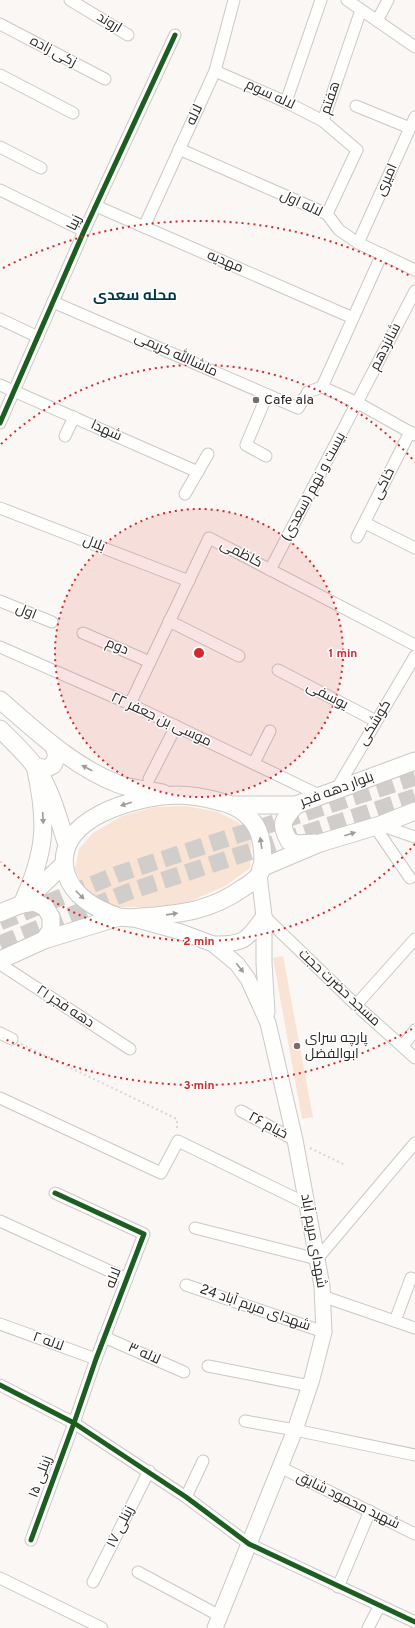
<svg xmlns="http://www.w3.org/2000/svg" width="415" height="1628" viewBox="0 0 415 1628" font-family="Overpass,Cairo,sans-serif">
  <style>
    .green { fill: #f9e3d4 }
    .lines { fill: none; stroke-linecap: round; stroke-linejoin: round }
    .primary-tunnel { stroke: #d1cdcb; stroke-width: 17; stroke-dasharray: 17 8; stroke-linecap: butt }
    .street-casing { stroke: #cbc8c5; stroke-width: 13 }
    .secondary-casing { stroke: #cbc8c5; stroke-width: 17 }
    .primary-casing { stroke: #cbc8c5; stroke-width: 19 }
    .path { stroke: #d8d6d6; stroke-width: 2; stroke-dasharray: 2 3; stroke-linecap: butt }
    .street { stroke: #fefefd; stroke-width: 11 }
    .secondary { stroke: #fefefd; stroke-width: 15 }
    .primary { stroke: #fefefd; stroke-width: 17 }
    .cycleway-casing { stroke: #fff; stroke-width: 8 }
    .cycleway { stroke: #1b5e20; stroke-width: 5 }
    .oneway { fill: #9f9d9c }
    .ring { fill: none; stroke: #d62828; stroke-width: 2; stroke-dasharray: 2 4 }
    .poi-dot { fill: #73706d; stroke: #fff; stroke-width: 1.5 }
    .labels { text-anchor: middle; dominant-baseline: central; stroke-width: 3; stroke-linejoin: round; paint-order: stroke }
    .street-label { font-size: 14px; fill: #2a2725; stroke: #fff }
    .poi-label { font-size: 14px; fill: #2a2725; stroke: #fff; text-anchor: start }
    .neighbourhood-label { font-size: 15px; font-weight: bold; fill: #003747; stroke: #fff }
    .centre { fill: #d62828; stroke: #fff; stroke-width: 2 }
    .ring-label { font-size: 12px; text-anchor: middle; font-weight: bold; fill: #d62828; stroke: #fff; stroke-width: 3; stroke-linejoin: round; paint-order: stroke }
  </style>
  <rect width="100%" height="100%" fill="#fbf7f4"/>
  <!-- green -->
  <g class="green">
    <polygon points="186,806 218,812 238,822 251,842 250,868 225,886 186,903 149,907 117,907 87,895 75,869 79,849 93,833 122,816 155,807"/>
    <polygon points="283,956 313,1117 302,1119 273,958"/>
  </g>
  <g class="lines">
    <!-- primary-tunnel -->
    <g class="primary-tunnel">
      <polyline points="0,922 118,874 415,777"/>
      <polyline points="0,944 128,892 415,797"/>
    </g>
    <!-- street casing -->
    <g class="street-casing">
      <g id="street">
        <polyline points="70,0 128,35"/>
        <polyline points="347,0 415,47"/>
        <polyline points="377,21 388,0"/>
        <polyline points="0,24 105,79"/>
        <polyline points="215,71 286,102 323,121"/>
        <polyline points="0,75 73,113"/>
        <polyline points="286,102 321,0"/>
        <polyline points="356,106 410,128"/>
        <polyline points="0,147 41,168"/>
        <polyline points="179,149 327,214 339,230 358,243 415,270"/>
        <polyline points="0,190 84,231"/>
        <polyline points="96,206 353,318"/>
        <polyline points="327,214 357,150 323,121 361,10"/>
        <polyline points="144,227 215,71 234,0"/>
        <polyline points="358,243 415,117"/>
        <polyline points="53,302 298,408 308,392 322,387 358,403 415,435"/>
        <polyline points="0,319 38,337"/>
        <polyline points="0,385 198,472"/>
        <polyline points="322,387 382,254"/>
        <polyline points="0,423 84,231 175,35"/>
        <polyline points="65,436 74,417"/>
        <polyline points="266,456 246,445 267,395"/>
        <polyline points="185,494 208,454"/>
        <polyline points="0,508 189,581"/>
        <polyline points="365,523 415,548"/>
        <polyline points="357,537 410,432"/>
        <polyline points="270,570 415,291"/>
        <polyline points="0,601 52,622"/>
        <polyline points="169,621 239,656"/>
        <polyline points="83,633 150,662"/>
        <polyline points="0,647 130,704 321,796"/>
        <polyline points="278,670 376,721"/>
        <polyline points="130,704 209,538 415,645"/>
        <polyline points="254,763 270,731"/>
        <polyline points="149,779 176,726"/>
        <polyline points="336,790 415,656"/>
        <polyline points="380,825 415,837"/>
        <polyline points="375,827 410,878"/>
        <polyline points="264,916 356,1005 415,1058"/>
        <polyline points="0,964 130,1049"/>
        <polyline points="356,1005 415,939"/>
        <polyline points="0,1033 12,1039"/>
        <polyline points="403,1046 415,1030"/>
        <polyline points="0,1098 161,1173 178,1141 307,1204"/>
        <polyline points="241,1111 295,1140"/>
        <polyline points="0,1221 127,1279"/>
        <polyline points="195,1228 317,1259 415,1143"/>
        <polyline points="186,1285 324,1332"/>
        <polyline points="322,1296 415,1328"/>
        <polyline points="395,1321 411,1278"/>
        <polyline points="0,1324 96,1359"/>
        <polyline points="104,1337 184,1372"/>
        <polyline points="208,1366 310,1386"/>
        <polyline points="0,1385 74,1423 186,1497 249,1544 415,1622"/>
        <polyline points="245,1421 295,1430 415,1455"/>
        <polyline points="280,1467 415,1534"/>
        <polyline points="186,1497 203,1461"/>
        <polyline points="31,1540 74,1423 96,1359 144,1234 55,1193"/>
        <polyline points="138,1572 220,1616"/>
        <polyline points="0,1578 102,1628"/>
        <polyline points="93,1582 149,1471"/>
        <polyline points="338,1587 370,1511"/>
        <polyline points="368,1628 379,1607"/>
      </g>
    </g>
    <!-- secondary casing -->
    <g class="secondary-casing">
      <g id="secondary">
        <polyline points="259,875 264,916 264,963 267,1012"/>
        <polyline points="134,919 181,932 213,944 237,964 248,979 268,1023 295,1140 322,1286 324,1332 312,1379 295,1430 215,1628"/>
        <path d="M213,944C244,945 247,940 264,916"/>
      </g>
    </g>
    <!-- primary casing -->
    <g class="primary-casing">
      <g id="primary">
        <path d="M0,700C36,731 72,766 118,784C131,789 149,790 163,793"/>
        <path d="M0,729C12,741 24,752 34,765C51,788 58,818 67,845"/>
        <polyline points="232,805 296,805 415,761"/>
        <path d="M296,805C283,820 279,823 289,841L297,844L315,843"/>
        <polyline points="261,868 320,843 380,825 415,811"/>
        <path d="M22,904C46,851 48,823 35,766L45,769L53,765L57,756L54,747"/>
        <polyline points="22,904 34,902 45,907 51,917 51,930 44,940"/>
        <polyline points="0,913 22,904 64,864"/>
        <path d="M0,960L44,940L119,917L131,918C174,914 206,914 243,888C248,885 255,880 259,875C265,865 263,847 260,836C255,818 239,806 221,802C207,798 191,795 177,795C137,796 51,818 66,873C73,897 96,909 119,917"/>
      </g>
    </g>
    <!-- path -->
    <g class="path">
      <polyline points="21,1044 177,1119 177,1130"/>
      <polyline points="310,1148 345,1165"/>
    </g>
    <!-- street -->
    <use href="#street" class="street"/>
    <!-- secondary -->
    <use href="#secondary" class="secondary"/>
    <!-- primary -->
    <use href="#primary" class="primary"/>
    <!-- cycleway casing -->
    <g class="cycleway-casing">
      <g id="cycleway">
        <polyline points="0,423 84,231 175,35"/>
        <polyline points="0,1385 74,1423 186,1497 249,1544 415,1622"/>
        <polyline points="31,1540 74,1423 96,1359 144,1234 55,1193"/>
      </g>
    </g>
    <!-- cycleway -->
    <use href="#cycleway" class="cycleway"/>
  </g>
  <!-- one-way arrows -->
  <defs><path id="oneway-solid" d="M-6-.8H1V-3.2L6.5 0L1 3.2V.8H-6Z"/></defs>
  <g class="oneway">
    <use href="#oneway-solid" transform="translate(87 768) rotate(-152)"/>
    <use href="#oneway-solid" transform="translate(126 804) rotate(163)"/>
    <use href="#oneway-solid" transform="translate(43 818) rotate(87)"/>
    <use href="#oneway-solid" transform="translate(350 834) rotate(-17)"/>
    <use href="#oneway-solid" transform="translate(261 843) rotate(-99)"/>
    <use href="#oneway-solid" transform="translate(80 895) rotate(45)"/>
    <use href="#oneway-solid" transform="translate(172 914) rotate(-8)"/>
    <use href="#oneway-solid" transform="translate(240 968) rotate(51)"/>
  </g>
  <!-- distance rings -->
  <circle cx="199" cy="653" r="144" fill="#d62828" fill-opacity=".12"/>
  <g class="ring">
    <circle cx="199" cy="653" r="144"/>
    <path d="M415 844A288 288 0 0 1 1 862M1 444A288 288 0 0 1 415 462"/>
    <path d="M412 1029A432 432 0 0 1 3 1038M3 268A432 432 0 0 1 412 277"/>
  </g>
  <!-- markers -->
  <g class="poi-dot">
    <circle cx="256" cy="400" r="4"/>
    <circle cx="297" cy="1046" r="4"/>
  </g>
  <g class="labels">
    <!-- street labels -->
    <g class="street-label">
      <text transform="translate(109 23) rotate(31)">اروند</text>
      <text transform="translate(53 52) rotate(28)">زکی زاده</text>
      <text transform="translate(270 95) rotate(25)">لاله سوم</text>
      <text transform="translate(331 98) rotate(-71)">هفتم</text>
      <text transform="translate(195 115) rotate(-65)">لاله</text>
      <text transform="translate(387 180) rotate(-66)">امیری</text>
      <text transform="translate(301 204) rotate(25)">لاله اول</text>
      <text transform="translate(75 223) rotate(-65)">زیبا</text>
      <text transform="translate(225 262) rotate(23)">مهدیه</text>
      <text transform="translate(386 347) rotate(-63)">شانزدهم</text>
      <text transform="translate(176 355) rotate(24)">ماشاالله کریمی</text>
      <text transform="translate(106 431) rotate(24)">شهدا</text>
      <text transform="translate(384 484) rotate(-63)">خاکی</text>
      <text transform="translate(314 487) rotate(-62)">بیست و نهم (سعدی)</text>
      <text transform="translate(94 544) rotate(21)">بلال</text>
      <text transform="translate(241 554) rotate(27)">کاظمی</text>
      <text transform="translate(26 612) rotate(22)">اول</text>
      <text transform="translate(117 647) rotate(23)">دوم</text>
      <text transform="translate(327 696) rotate(27)">یوسفی</text>
      <text transform="translate(161 720) rotate(25)">موسی بن جعفر ۲۲</text>
      <text transform="translate(375 723) rotate(-59)">کوشکی</text>
      <text transform="translate(337 790) rotate(-20)">بلوار دهه فجر</text>
      <text transform="translate(339 988) rotate(43)">مسجد حضرت حجت</text>
      <text transform="translate(65 1007) rotate(33)">دهه فجر ۲۱</text>
      <text transform="translate(268 1126) rotate(28)">خیام ۲۶</text>
      <text transform="translate(313 1241) rotate(80)">شهدای مریم آباد</text>
      <text transform="translate(114 1278) rotate(-69)">لاله</text>
      <text transform="translate(255 1308) rotate(19)">24 شهدای مریم آباد</text>
      <text transform="translate(48 1342) rotate(20)">لاله ۲</text>
      <text transform="translate(144 1354) rotate(24)">لاله ۳</text>
      <text transform="translate(41 1477) rotate(-70)">زینلی ۱۵</text>
      <text transform="translate(348 1501) rotate(26)">شهید محمود شایق</text>
      <text transform="translate(121 1527) rotate(-63)">زینلی ۱۷</text>
    </g>
    <!-- poi labels -->
    <g class="poi-label">
      <text x="264" y="400">Cafe ala</text>
      <text x="305" y="1038">پارچه سرای<tspan x="305" dy="16">ابوالفضل</tspan></text>
    </g>
    <!-- neighbourhood labels -->
    <g class="neighbourhood-label">
      <text x="135" y="296">محله سعدی</text>
    </g>
  </g>
  <circle cx="199" cy="653" r="6" class="centre"/>
  <g class="ring-label">
    <text x="343" y="657">1 min</text>
    <text x="199" y="945">2 min</text>
    <text x="199" y="1089">3 min</text>
  </g>
</svg>
